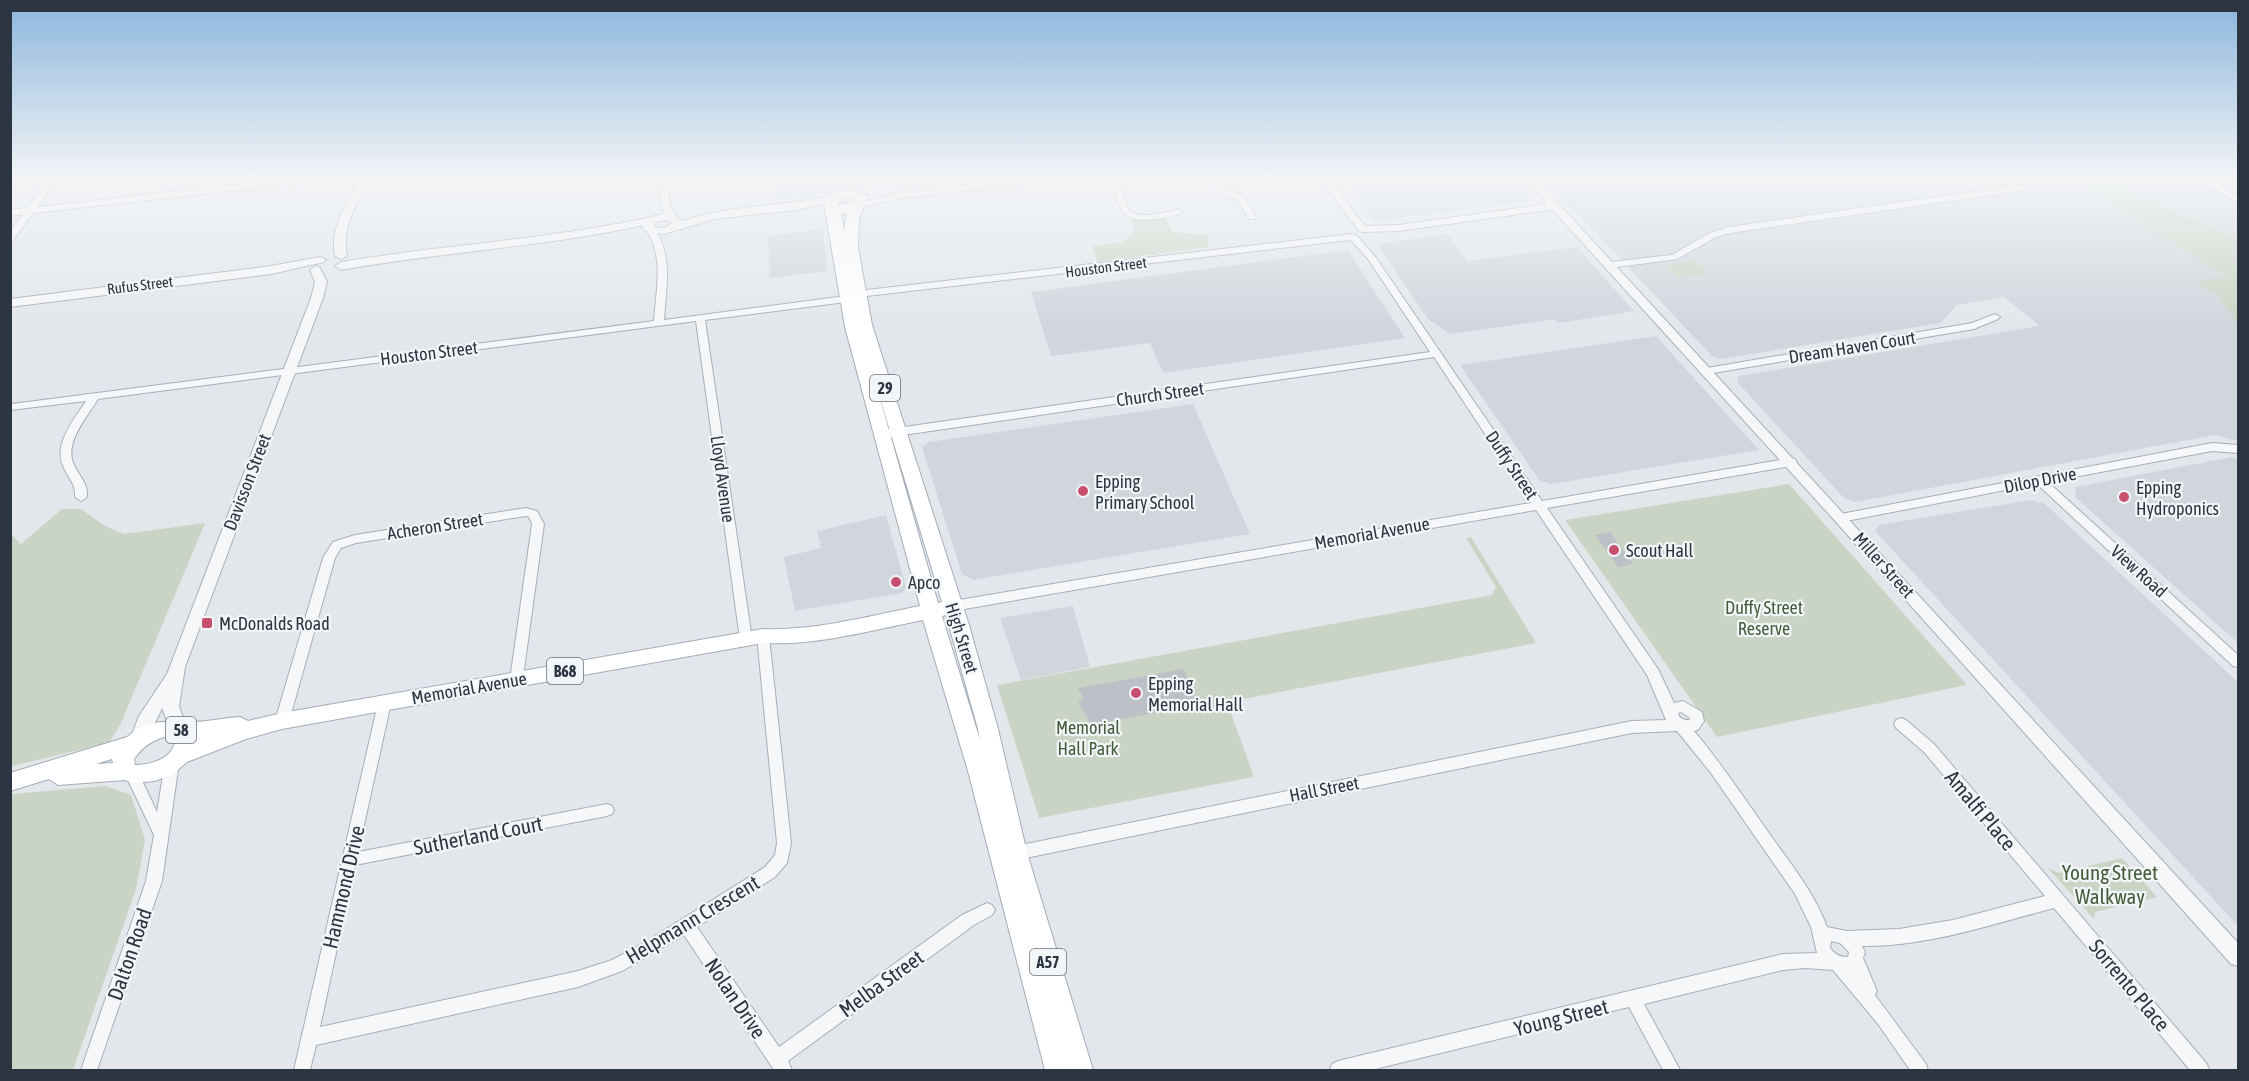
<svg xmlns="http://www.w3.org/2000/svg" width="2249" height="1081" viewBox="0 0 2249 1081" font-family="'Asap Condensed',sans-serif">
  <style>
    .built { fill: #d1d6dc }
    .green { fill: #cad4c5 }
    .building { fill: #bbc1c7 }
    .lines { fill: none; stroke-linecap: round; stroke-linejoin: round }
    .minor-casing { stroke: #a8aeb5; stroke-width: 2 }
    .tertiary-casing { stroke: #a8aeb5; stroke-width: 2 }
    .primary-casing { stroke: #a3adb6; stroke-width: 2 }
    .minor { fill: #f6f7f9; fill-rule: evenodd }
    .tertiary { fill: #f6f7f9; fill-rule: evenodd }
    .primary { fill: #fff; fill-rule: evenodd }
    .poi-dot { fill: #c8506f; stroke: #f3f6f8; stroke-width: 2 }
    .labels { text-anchor: middle; dominant-baseline: central; stroke-width: 4.5; stroke-linejoin: round; paint-order: stroke }
    .far-street-label { font-size: 15px; fill: #2c3642; stroke: #f3f6f8 }
    .shield { fill: #f3f6f8; stroke: #687079; stroke-width: 1.5 }
    .shield-label { font-size: 16px; font-weight: bold; fill: #2c3642 }
    .street-label { font-size: 18px; fill: #2c3642; stroke: #f3f6f8 }
    .poi-label { font-size: 18px; fill: #2c3642; stroke: #f3f6f8; text-anchor: start }
    .park-label { font-size: 18px; fill: #445d3a; stroke: #f3f6f8 }
    .near-street-label { font-size: 21px; fill: #2c3642; stroke: #f3f6f8 }
    .near-park-label { font-size: 21px; fill: #445d3a; stroke: #f3f6f8 }
  </style>
  <rect width="100%" height="100%" fill="#e3e7eb"/>
  <!-- built -->
  <g class="built">
    <polygon points="182,176 269,176 177,186"/>
    <polygon points="776,176 839,176 828,194 778,200"/>
    <polygon points="876,176 953,176 954,180 870,189"/>
    <polygon points="1342,176 1515,176 1537,200 1373,221"/>
    <polygon points="1542,176 2070,176 2122,210 2238,257 2238,441 2215,435 1855,502 1844,498 1737,382 1739,376 2040,326 2004,297 1957,305 1940,323 1720,359 1712,356"/>
    <polygon points="2094,176 2238,176 2238,237 2148,201"/>
    <polygon points="823,229 827,271 770,278 768,236"/>
    <polygon points="1447,234 1468,261 1577,247 1634,311 1558,323 1555,319 1450,334 1428,319 1377,244"/>
    <polygon points="1348,250 1405,338 1163,373 1150,343 1051,356 1031,292"/>
    <polygon points="1656,336 1759,450 1550,484 1539,480 1460,365"/>
    <polygon points="1193,404 1250,534 973,580 962,574 922,447 929,442"/>
    <polygon points="2232,457 2238,459 2238,643 2075,497 2076,487"/>
    <polygon points="2031,500 2045,504 2238,682 2238,926 1875,531 1879,525"/>
    <polygon points="886,515 906,588 902,593 795,611 784,557 821,548 817,531"/>
    <polygon points="1073,606 1090,667 1021,680 1000,618"/>
  </g>
  <!-- green -->
  <g class="green">
    <polygon points="2070,176 2094,176 2148,201 2238,237 2238,324 2220,297 2196,282 2224,276"/>
    <polygon points="1164,216 1172,232 1209,235 1208,247 1098,262 1092,246 1123,242 1135,231 1132,220"/>
    <polygon points="1694,260 1708,274 1679,278 1666,266"/>
    <polygon points="1789,484 1967,685 1717,737 1565,520"/>
    <polygon points="62,509 81,509 105,526 124,534 205,523 121,723 109,743 11,766 10,533 21,544"/>
    <polygon points="1471,537 1536,643 1227,702 1254,777 1039,818 997,685 1492,595 1496,587 1466,538"/>
    <polygon points="105,786 131,795 145,840 136,889 73,1070 11,1070 11,794"/>
    <polygon points="2122,858 2157,897 2095,912 2094,919 2048,868 2059,873"/>
  </g>
  <!-- building -->
  <g class="building">
    <polygon points="1610,532 1633,564 1618,567 1595,535"/>
    <polygon points="1184,669 1194,698 1188,699 1190,706 1091,725 1078,701 1084,700 1078,688"/>
  </g>
  <g class="lines">
    <!-- minor casing -->
    <g class="minor-casing">
      <g id="minor">
        <polygon points="51,176 60,176 37,207 313,176 341,176 337,179 33,213 13,240 10,241 10,231 23,214 10,216 10,210 27,208"/>
        <polygon points="370,176 381,176 374,180"/>
        <path d="M661,176H669V203L676,217L675,219H669C658,206 659,192 661,176Z"/>
        <polygon points="1041,176 1069,176 1065,179 901,198 860,207 856,204 901,192"/>
        <path d="M1109,176H1117C1122,186 1123,198 1128,208C1136,222 1166,212 1178,209L1182,212C1175,217 1164,218 1155,219C1117,224 1120,204 1109,176Z"/>
        <polygon points="1208,176 1216,176 1222,185 1244,197 1256,217 1255,219 1249,219 1238,201 1216,189"/>
        <polygon points="1318,176 1327,176 1365,226 1399,225 1555,203 1559,206 1555,209 1399,231 1362,232 1359,231"/>
        <polygon points="2195,176 2205,176 2238,197 2238,203"/>
        <polygon points="2022,185 2026,188 2025,190 1730,233 1716,237 1677,259 1610,268 1605,265 1610,262 1672,255 1710,233 1729,227"/>
        <path d="M652,228L655,229C673,256 666,289 664,320L846,296L851,299L846,302L705,320L752,639L751,642H741L740,639L696,321L98,399C87,417 62,445 75,467C81,478 88,484 87,497L81,501L75,497C76,484 68,478 63,466C53,444 75,418 86,401L10,410L12,404L654,321C656,292 664,257 647,231Z"/>
        <path d="M1352,234L1357,236L1374,255L1542,501L1791,458L1795,459L1797,462L1795,465L1791,466L1547,508L1658,669L1674,703L1683,701L1702,712L1704,721L1698,730L1694,731C1722,764 1746,801 1771,836C1792,866 1814,892 1827,927L1847,931L1899,929L1953,920L2045,896L1924,752L1896,728L1894,724L1896,720L1901,718L1906,720L1934,744L2207,1064L2209,1070H2190L2054,908C1992,924 1927,947 1862,946L1865,952L1863,958L1877,991L1875,995L1926,1064L1928,1070H1910L1878,1024L1833,970L1805,968L1783,970L1644,1004L1680,1070H1663L1629,1007L1371,1070H1330L1332,1064L1338,1061L1783,954L1817,953L1811,927L1795,894L1711,773L1677,731L1632,733L1016,860L1011,858L1009,853L1011,848L1016,846L1632,721L1666,720L1647,675L1536,510L953,611L949,609L947,606L949,603L953,601L1531,503L1434,357L883,438L878,434L883,430L1430,352L1368,259L1351,240L858,297L853,294L858,291ZM1681,712L1690,718L1689,720C1684,720 1679,719 1678,713ZM1831,941L1840,943L1849,952L1848,957C1839,957 1835,954 1830,948Z"/>
        <polygon points="1995,314 2000,317 1998,319 1974,329 1707,374 1702,371 1707,368 1972,323"/>
        <polygon points="2212,443 2238,445 2238,453 2212,451 2048,482 2238,655 2238,667 2233,666 2037,484 1841,522 1835,518 1841,514"/>
        <polygon points="526,508 537,511 544,524 522,684 517,685 512,684 510,680 532,524 529,517 526,516 356,543 341,548 335,558 289,721 287,725 282,727 277,725 275,721 323,558 333,542 355,535"/>
        <polygon points="763,631 768,633 769,636 791,843 787,863 775,877 697,927 779,1047 962,915 987,903 992,905 995,910 992,915 974,925 788,1061 792,1070 774,1070 684,935 622,971 578,987 316,1045 310,1070 294,1070 379,699 384,698 389,699 391,703 358,852 607,804 612,806 614,810 612,814 607,816 355,865 320,1027 578,971 612,960 644,943 765,867 775,855 777,843 757,636 758,633"/>
        <polygon points="172,757 177,759 179,763 162,881 97,1070 81,1070 146,881 154,835 125,774 127,770 132,768 137,770 157,812 165,763 167,759"/>
      </g>
    </g>
    <!-- tertiary casing -->
    <g class="tertiary-casing">
      <g id="tertiary">
        <path d="M344,176L377,178C357,194 341,229 347,256L341,259L335,256C330,231 344,206 357,185L345,182Z"/>
        <polygon points="1522,176 1533,176 2238,943 2238,966 2231,964 1836,522"/>
        <path d="M835,195L839,196V200L796,210L714,219L664,234L648,232L642,228L644,225C544,247 441,252 341,270L335,266L341,262C449,244 561,239 668,213L683,221C731,204 785,207 835,195ZM666,220L672,223L664,228L654,227L656,222Z"/>
        <polygon points="320,257 326,260 324,262 271,274 10,307 10,299 271,266"/>
        <polygon points="316,266 320,268 327,282 323,298 185,667 179,706 187,729 184,734 178,736 172,734 162,708 145,744 139,746 133,744 130,739 139,716 167,674 311,298 315,282 310,270"/>
      </g>
    </g>
    <!-- primary casing -->
    <g class="primary-casing">
      <path id="primary" d="M850,189L868,196L859,218L858,248L872,325L969,625L998,729L1027,853L1093,1070H1045L968,771L923,620C872,630 816,646 763,643L282,729L246,739L187,762L173,774L155,781L134,783L125,780L58,785L49,779L10,791V773L127,737C146,721 160,721 184,722C202,723 222,718 240,717L248,721L282,713L763,629C815,631 869,616 920,606L845,327L824,203L833,192ZM850,197L854,198V202L838,205L842,198ZM841,213L847,214L844,230ZM876,385L942,602L938,603ZM946,615L978,729L980,740L942,616ZM169,736L175,738C175,758 152,765 135,765L134,759C143,746 154,739 169,736ZM112,759L113,763L96,764Z"/>
    </g>
    <!-- minor -->
    <use href="#minor" class="minor"/>
    <!-- tertiary -->
    <use href="#tertiary" class="tertiary"/>
    <!-- primary -->
    <use href="#primary" class="primary"/>
  </g>
  <!-- sky -->
  <linearGradient id="sky" x2="0" y2="1"><stop stop-color="#8bb6dc"/><stop offset="0.54" stop-color="#f2f4f6"/><stop offset="1" stop-color="#f2f4f6" stop-opacity="0"/></linearGradient>
  <rect width="2249" height="328" fill="url(#sky)"/>
  <!-- markers -->
  <g class="poi-dot">
    <circle cx="1083" cy="491" r="6"/>
    <circle cx="2124" cy="497" r="6"/>
    <circle cx="1614" cy="550" r="6"/>
    <circle cx="896" cy="582" r="6"/>
    <rect x="201" y="617" width="12" height="12" rx="3"/>
    <circle cx="1136" cy="693" r="6"/>
  </g>
  <g class="labels">
    <!-- far-street labels -->
    <g class="far-street-label">
      <text transform="translate(1106 267) rotate(-7)">Houston Street</text>
      <text transform="translate(140 285) rotate(-7)">Rufus Street</text>
    </g>
    <!-- shield labels -->
    <g class="shield">
      <rect x="870" y="375" width="30" height="26" rx="4.5"/>
      <rect x="547" y="658" width="36" height="26" rx="4.5"/>
      <rect x="166" y="717" width="30" height="26" rx="4.5"/>
      <rect x="1030" y="949" width="36" height="26" rx="4.5"/>
    </g>
    <g class="shield-label">
      <text x="885" y="388">29</text>
      <text x="565" y="671">B68</text>
      <text x="181" y="730">58</text>
      <text x="1048" y="962">A57</text>
    </g>
    <!-- street labels -->
    <g class="street-label">
      <text transform="translate(1852 347) rotate(-9)">Dream Haven Court</text>
      <text transform="translate(429 353) rotate(-7)">Houston Street</text>
      <text transform="translate(1160 394) rotate(-8)">Church Street</text>
      <text transform="translate(1512 465) rotate(56)">Duffy Street</text>
      <text transform="translate(723 479) rotate(82)">Lloyd Avenue</text>
      <text transform="translate(2040 480) rotate(-11)">Dilop Drive</text>
      <text transform="translate(247 482) rotate(-69)">Davisson Street</text>
      <text transform="translate(435 526) rotate(-9)">Acheron Street</text>
      <text transform="translate(1372 533) rotate(-10)">Memorial Avenue</text>
      <text transform="translate(1884 565) rotate(48)">Miller Street</text>
      <text transform="translate(2139 571) rotate(42)">View Road</text>
      <text transform="translate(962 638) rotate(73)">High Street</text>
      <text transform="translate(469 688) rotate(-10)">Memorial Avenue</text>
      <text transform="translate(1324 789) rotate(-11)">Hall Street</text>
    </g>
    <!-- poi labels -->
    <g class="poi-label">
      <text x="1095" y="481">Epping<tspan x="1095" dy="21">Primary School</tspan></text>
      <text x="2136" y="487">Epping<tspan x="2136" dy="21">Hydroponics</tspan></text>
      <text x="1626" y="550">Scout Hall</text>
      <text x="908" y="582">Apco</text>
      <text x="219" y="623">McDonalds Road</text>
      <text x="1148" y="683">Epping<tspan x="1148" dy="21">Memorial Hall</tspan></text>
    </g>
    <!-- park labels -->
    <g class="park-label">
      <text x="1764" y="607">Duffy Street<tspan x="1764" dy="21">Reserve</tspan></text>
      <text x="1088" y="727">Memorial<tspan x="1088" dy="21">Hall Park</tspan></text>
    </g>
    <!-- near-street labels -->
    <g class="near-street-label">
      <text transform="translate(1981 810) rotate(50)">Amalfi Place</text>
      <text transform="translate(478 835) rotate(-11)">Sutherland Court</text>
      <text transform="translate(343 887) rotate(-77)">Hammond Drive</text>
      <text transform="translate(692 919) rotate(-31)">Helpmann Crescent</text>
      <text transform="translate(129 954) rotate(-71)">Dalton Road</text>
      <text transform="translate(881 983) rotate(-36)">Melba Street</text>
      <text transform="translate(2130 985) rotate(50)">Sorrento Place</text>
      <text transform="translate(736 998) rotate(56)">Nolan Drive</text>
      <text transform="translate(1561 1017) rotate(-14)">Young Street</text>
    </g>
    <!-- near-park labels -->
    <g class="near-park-label">
      <text x="2110" y="872">Young Street<tspan x="2110" dy="24">Walkway</tspan></text>
    </g>
  </g>
  <!-- border -->
  <rect width="2249" height="1081" fill="none" stroke="#2c3642" stroke-width="24"/>
</svg>
